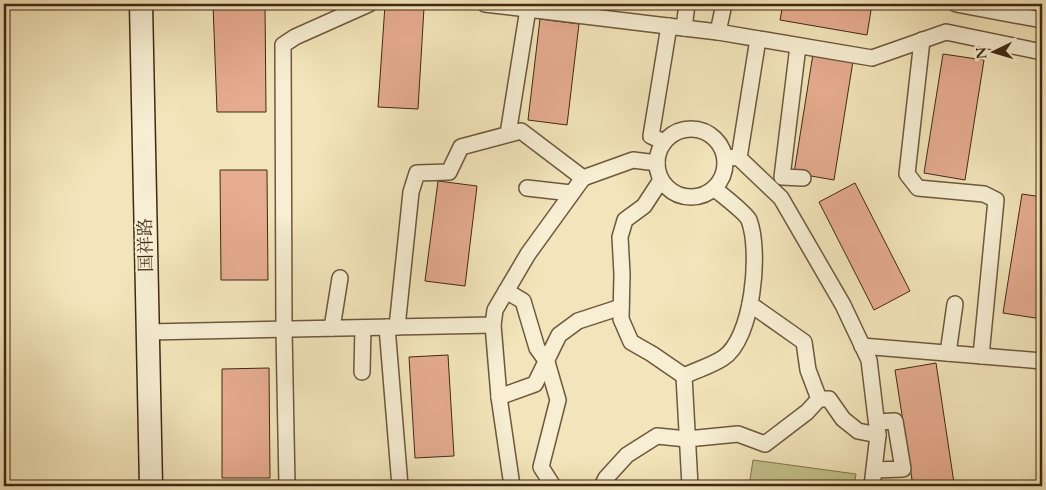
<svg xmlns="http://www.w3.org/2000/svg" width="1046" height="490" viewBox="0 0 1046 490" font-family="Cardo,'Noto Serif SC',serif">
  <style>
    .green { fill: #c2c28b; stroke: #81764e }
    .building { fill: #e6ac90; stroke: #402912 }
    .lines { fill: none; stroke-linecap: round; stroke-linejoin: round }
    .street-casing { stroke: #6d583c; stroke-width: 18 }
    .secondary-casing { stroke: #402912; stroke-width: 25 }
    .street { stroke: #f7eed3; stroke-width: 15 }
    .secondary { stroke: #f7eed3; stroke-width: 22 }
    .labels { text-anchor: middle; dominant-baseline: central; stroke-width: 4; stroke-linejoin: round; paint-order: stroke }
    .street-label { font-size: 18px; fill: #402912; stroke: #f7eed3 }
  </style>
  <rect width="100%" height="100%" fill="#f3e5bb"/>
  <filter id="stains"><feTurbulence type="fractalNoise" baseFrequency=".004" numOctaves="4"/><feColorMatrix values="0 0 0 0 .2 0 0 0 0 .09 0 0 0 0 .02 0 0 0 .5 -.17"/></filter>
  <radialGradient id="worn" r=".72"><stop offset=".6" stop-color="#630" stop-opacity="0"/><stop offset="1" stop-color="#630" stop-opacity=".3"/></radialGradient>
  <!-- green -->
  <polygon class="green" points="753,460 856,474 854,486 749,486"/>
  <!-- building -->
  <g class="building">
    <polygon points="213,4 265,4 266,112 217,112"/>
    <polygon points="783,4 872,4 867,35 780,20"/>
    <polygon points="385,5 424,8 418,109 378,107"/>
    <polygon points="540,19 579,24 567,125 528,120"/>
    <polygon points="813,54 853,61 834,180 794,173"/>
    <polygon points="943,54 984,60 965,180 924,173"/>
    <polygon points="220,170 267,170 268,280 221,280"/>
    <polygon points="438,181 477,186 465,286 425,281"/>
    <polygon points="855,183 910,291 874,310 819,202"/>
    <polygon points="1022,194 1042,197 1042,319 1003,313"/>
    <polygon points="448,355 454,456 415,458 409,357"/>
    <polygon points="936,363 954,483 932,486 913,486 895,370"/>
    <polygon points="269,368 270,478 222,478 222,369"/>
  </g>
  <g class="lines">
    <!-- street casing -->
    <g class="street-casing">
      <g id="street">
        <polyline points="485,4 684,28 687,4"/>
        <polyline points="724,4 718,32 872,58 946,32 1042,52"/>
        <polyline points="956,4 1042,20"/>
        <polyline points="684,28 718,32"/>
        <polyline points="922,40 907,174 918,188 984,194 996,200 981,356"/>
        <polyline points="798,46 782,177 803,178"/>
        <circle cx="691" cy="163" r="34"/>
        <polyline points="508,134 528,9"/>
        <polyline points="664,142 651,136 669,26"/>
        <polyline points="725,157 739,158 781,198 843,305 869,360 878,435"/>
        <polyline points="739,158 758,39"/>
        <polyline points="661,180 644,206 625,220 620,237 622,274 621,319 631,342 652,354 684,376"/>
        <polyline points="527,188 571,193"/>
        <polyline points="506,291 523,301 537,348 547,362 558,400 541,467 553,486"/>
        <polyline points="750,304 804,342 808,370 819,399"/>
        <polyline points="387,327 400,486"/>
        <polyline points="397,327 411,192 417,173 449,172 461,147 521,131 583,178 633,160 657,163"/>
        <polyline points="332,328 340,278"/>
        <polyline points="148,332 493,325"/>
        <polyline points="862,346 1042,361"/>
        <polyline points="948,353 955,304"/>
        <polyline points="362,372 363,328"/>
        <polyline points="499,397 535,384 559,335 578,321 621,307"/>
        <polyline points="874,470 903,469 895,421 877,422"/>
        <polyline points="287,486 284,330 283,45 295,37 369,4"/>
        <polyline points="512,486 499,397 493,325 495,310 528,254 583,178"/>
        <polyline points="602,486 606,478 627,455 657,436 687,439 738,434 765,444 807,412 819,399 829,399 843,419 858,431 878,435 872,486"/>
        <path d="M690,486L684,376C696,370 711,366 723,358C753,339 761,251 749,220C746,213 722,195 715,189"/>
      </g>
    </g>
    <!-- secondary casing -->
    <g class="secondary-casing">
      <polyline id="secondary" points="141,4 151,486"/>
    </g>
    <!-- street -->
    <use href="#street" class="street"/>
    <!-- secondary -->
    <use href="#secondary" class="secondary"/>
  </g>
  <g class="labels">
    <!-- street labels -->
    <g class="street-label">
      <text transform="translate(146 245) rotate(-91)">国祥路</text>
    </g>
  </g>
  <!-- margin -->
  <rect width="1046" height="490" fill="none" stroke="#f3e5bb" stroke-width="20"/>
  <rect x="5" y="5" width="1036" height="480" fill="none" stroke="#402912" stroke-width="2.5"/>
  <rect x="10" y="10" width="1026" height="470" fill="none" stroke="#402912"/>
  <!-- north arrow -->
  <g transform="translate(994 52) rotate(265)" stroke="#f7eed3" stroke-width="4" paint-order="stroke">
  <path d="M0-4L9 19L0 12L-9 19Z" fill="#402912"/>
  <text y="-8" font-size="14" font-weight="bold" text-anchor="middle" fill="#402912">N</text>
  </g>
  <rect width="100%" height="100%" filter="url(#stains)"/>
  <rect width="100%" height="100%" fill="url(#worn)"/>
</svg>
